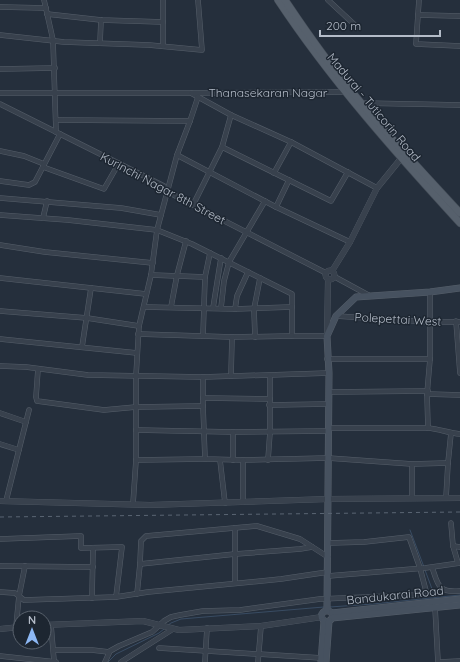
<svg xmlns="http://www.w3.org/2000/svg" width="460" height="662" viewBox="0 0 460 662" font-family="Quicksand,sans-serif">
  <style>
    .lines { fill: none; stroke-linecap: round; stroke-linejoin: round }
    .stream { stroke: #394c63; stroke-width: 1 }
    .minor-casing { stroke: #565f6a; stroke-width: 5.5 }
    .tertiary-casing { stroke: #565f6a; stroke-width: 6 }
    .secondary-casing { stroke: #565f6a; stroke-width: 7 }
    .primary-casing { stroke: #414a55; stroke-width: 8 }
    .minor { stroke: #38414d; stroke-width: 4.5 }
    .tertiary { stroke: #38414d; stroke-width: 5.5 }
    .secondary { stroke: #46515f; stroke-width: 6 }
    .primary { stroke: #56606c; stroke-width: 7 }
    .rail { stroke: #5a6573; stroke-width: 1; stroke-dasharray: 4 4; stroke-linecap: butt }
    .labels { text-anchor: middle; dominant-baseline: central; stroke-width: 3; stroke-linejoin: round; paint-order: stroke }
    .street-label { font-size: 12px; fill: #b4bcc8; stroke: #1d2631 }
  </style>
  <rect width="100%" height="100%" fill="#252f3c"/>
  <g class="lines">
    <!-- stream -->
    <g class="stream">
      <polyline points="410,530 424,567"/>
      <polyline points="425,570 435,597"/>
      <polyline points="330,607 373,604 460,595"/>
      <polyline points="168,625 171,623 181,619 324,607"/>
      <polyline points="108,662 116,654 159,633 164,629"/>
    </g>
    <!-- minor casing -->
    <g class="minor-casing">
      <g id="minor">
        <polyline points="44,0 53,40 56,132"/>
        <polyline points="328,0 357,27"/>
        <polyline points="419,0 416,44 460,46"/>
        <polyline points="0,7 46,8"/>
        <polyline points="47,14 101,20 163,22"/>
        <polyline points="418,15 460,16"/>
        <polyline points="0,35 64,42 149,45 202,50 198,0"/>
        <polyline points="100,43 101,20"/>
        <polyline points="163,46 163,0"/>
        <polyline points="0,69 55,68"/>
        <polyline points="0,93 191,93 231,115 291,142 377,188"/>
        <polyline points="192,93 346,92"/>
        <polyline points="361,103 460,105"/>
        <polyline points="0,104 164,186 168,192 326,273"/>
        <polyline points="56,120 190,121"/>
        <polyline points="222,147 331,201 348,172"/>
        <polyline points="0,151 24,156 44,164"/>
        <polyline points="177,155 276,207 350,242"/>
        <polyline points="43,167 104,189 119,163"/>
        <polyline points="274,173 291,142"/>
        <polyline points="0,181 29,185 35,182 60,134"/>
        <polyline points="0,198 121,208 161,215"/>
        <polyline points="193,205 222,147 231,115"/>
        <polyline points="276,207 289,180"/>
        <polyline points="0,215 68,220 157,230 192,244 292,294 292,336 327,336"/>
        <polyline points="43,218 47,201"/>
        <polyline points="0,245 45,252 153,263"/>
        <polyline points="151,275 205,277"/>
        <polyline points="335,277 370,296"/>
        <polyline points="0,278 146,294"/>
        <polyline points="144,307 235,309 292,307"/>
        <polyline points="171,307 177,275 186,241"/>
        <polyline points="213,308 221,258"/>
        <polyline points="221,308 224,281 229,262 265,201"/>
        <polyline points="235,309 237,296 248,272"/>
        <polyline points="0,311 87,318 139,326"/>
        <polyline points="336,316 430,322 460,322"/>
        <polyline points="456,321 460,373"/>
        <polyline points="138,334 232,337 292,336"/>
        <polyline points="203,336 205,277 210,253"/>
        <polyline points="255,337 254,309 260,278"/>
        <polyline points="0,339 137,353"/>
        <polyline points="82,347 91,288"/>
        <polyline points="327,359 430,359"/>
        <polyline points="0,366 26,367 88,375 203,377"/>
        <polyline points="38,369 36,397 37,401 104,410 136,407 203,406"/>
        <polyline points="329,373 203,377 203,406 205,459 243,460 328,458 412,464"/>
        <polyline points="231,376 232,337"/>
        <polyline points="329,392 428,391"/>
        <polyline points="427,394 460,395"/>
        <polyline points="203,398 270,399"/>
        <polyline points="269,405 329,404"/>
        <polyline points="0,413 26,422"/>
        <path d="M329,428H428C439,429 449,433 460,434"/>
        <polyline points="428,428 427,394 430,359 430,292"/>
        <polyline points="136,430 233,432 329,431"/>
        <polyline points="0,444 19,450"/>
        <polyline points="136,460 205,459"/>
        <polyline points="220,460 225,503"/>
        <polyline points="233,460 233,432"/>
        <polyline points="268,460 270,432 270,376"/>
        <polyline points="412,498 412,464 448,463"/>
        <polyline points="446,498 448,463 451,433"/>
        <polyline points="6,501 29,410"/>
        <polyline points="243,502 243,460"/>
        <polyline points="133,504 136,460 136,376 139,326 151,275 157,230 177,155 190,121 198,97"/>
        <polyline points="451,523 453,546 458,563"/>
        <polyline points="235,528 235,583"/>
        <polyline points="0,539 81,536 81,548 122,547 116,597"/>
        <polyline points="453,546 460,547"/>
        <polyline points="140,564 235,554 300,549 312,547"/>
        <polyline points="0,566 93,567"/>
        <path d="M432,567C438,585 438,593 460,591"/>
        <polyline points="328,576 425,568 460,563"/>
        <polyline points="0,592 15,593 24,600 116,597 148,592 281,579 328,572"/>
        <polyline points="137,594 140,564 141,541 146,536 257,526 300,539 328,557"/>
        <polyline points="92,598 93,548"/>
        <polyline points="435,607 438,662"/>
        <polyline points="51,625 54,661"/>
        <polyline points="16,627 19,596 25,566"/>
        <polyline points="159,648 322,658"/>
        <polyline points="54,650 92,650 109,652"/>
        <polyline points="0,656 56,662"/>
        <polyline points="105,662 110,651 119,646 152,632 164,621 171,617 180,615 203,611 240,610 320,599 416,595 424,593 426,591 420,568 409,537 364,542 328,543"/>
        <polyline points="121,662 173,629"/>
        <polyline points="205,662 207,628"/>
        <polyline points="258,662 261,626"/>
        <polyline points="441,662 460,661"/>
      </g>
    </g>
    <!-- tertiary casing -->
    <g class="tertiary-casing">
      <g id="tertiary">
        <circle cx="330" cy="275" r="4.5"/>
        <polyline points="332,271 350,242 377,188 403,156"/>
        <polyline points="327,335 328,280"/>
        <polyline points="0,501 150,505 328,499 460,498"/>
        <polyline points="44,625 143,621 179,630 261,626 322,617"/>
        <polyline points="0,629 20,627"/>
      </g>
    </g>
    <!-- secondary casing -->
    <g class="secondary-casing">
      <g id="secondary">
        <circle cx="327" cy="616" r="5.5"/>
        <polyline points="327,611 329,373 327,336 336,316 356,297 430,292 460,288"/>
        <polyline points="332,613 460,599"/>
        <polyline points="332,618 460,605"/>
        <polyline points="321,662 324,621"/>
        <polyline points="326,662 329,621"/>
      </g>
    </g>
    <!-- primary casing -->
    <g class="primary-casing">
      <g id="primary">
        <path d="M278,0C331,80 395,152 460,223"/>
        <path d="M285,0C309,36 334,71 362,104C393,141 427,177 460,213"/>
      </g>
    </g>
    <!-- minor -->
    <use href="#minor" class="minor"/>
    <!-- tertiary -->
    <use href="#tertiary" class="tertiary"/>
    <!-- secondary -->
    <use href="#secondary" class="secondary"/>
    <!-- primary -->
    <use href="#primary" class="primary"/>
    <!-- rail -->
    <polyline class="rail" points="0,517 460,512"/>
  </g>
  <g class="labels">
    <!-- street labels -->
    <g class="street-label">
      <text x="268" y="92">Thanasekaran Nagar</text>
      <text transform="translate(374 107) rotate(50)">Madurai - Tuticorin Road</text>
      <text transform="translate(163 188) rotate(28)">Kurinchi Nagar 8th Street</text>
      <text transform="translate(398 319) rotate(3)">Polepettai West</text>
      <text transform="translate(395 595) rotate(-6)">Bandukarai Road</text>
    </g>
  </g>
  <!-- north arrow -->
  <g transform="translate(32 630)"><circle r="19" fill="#1d2631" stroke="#59626d"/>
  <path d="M0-3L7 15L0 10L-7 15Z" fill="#8db8f4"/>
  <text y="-6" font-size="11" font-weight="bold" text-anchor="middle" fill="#b4bcc8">N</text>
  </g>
  <!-- scale -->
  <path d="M320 30v6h120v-6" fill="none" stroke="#b4bcc8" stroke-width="2"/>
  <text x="326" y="30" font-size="12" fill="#b4bcc8" stroke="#1d2631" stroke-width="3" paint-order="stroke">200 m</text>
</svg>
